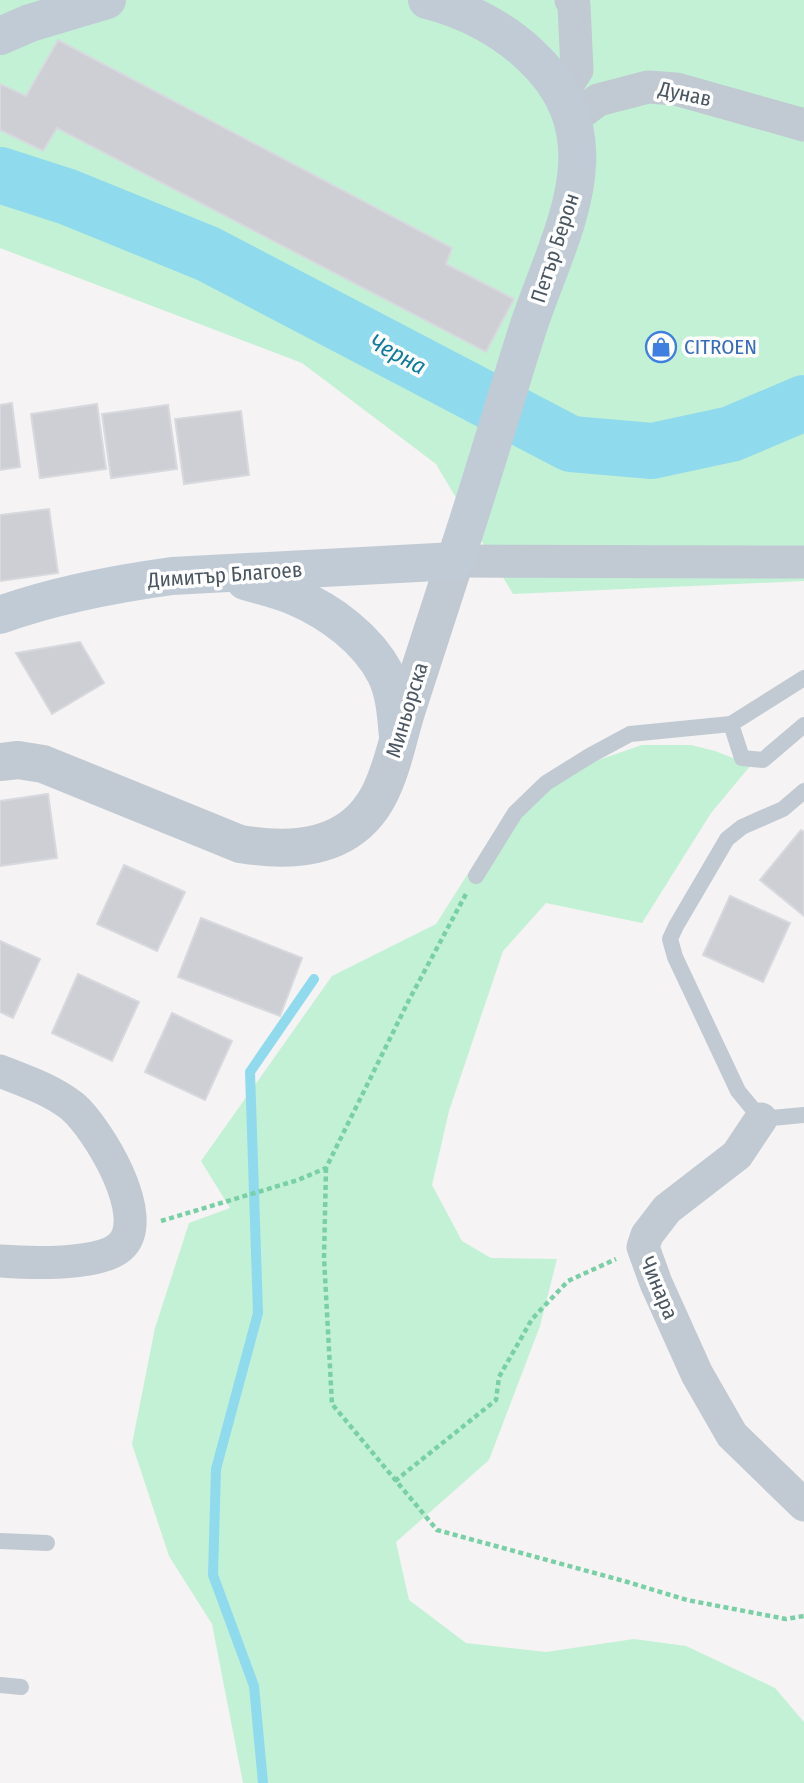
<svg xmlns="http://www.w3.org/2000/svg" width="804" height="1783" viewBox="0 0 804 1783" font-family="'Fira Sans Condensed',sans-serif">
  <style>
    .green { fill: #c3f1d5 }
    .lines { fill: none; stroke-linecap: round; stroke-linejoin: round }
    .stream { stroke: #90daee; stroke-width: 10 }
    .river { stroke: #90daee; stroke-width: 56 }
    .building { fill: #cdcfd5; stroke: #d7d9de; stroke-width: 2 }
    .path { stroke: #7ad0a6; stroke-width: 4.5; stroke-dasharray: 5 3.5; stroke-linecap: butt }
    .service { stroke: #c1cad2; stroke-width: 16 }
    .minor { stroke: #c1cad2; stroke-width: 33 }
    .tertiary { stroke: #c1cad2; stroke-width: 38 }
    .secondary { stroke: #c1cbd6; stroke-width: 38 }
    .labels { text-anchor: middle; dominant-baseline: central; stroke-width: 7; stroke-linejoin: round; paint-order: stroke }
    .street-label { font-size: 21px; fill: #4a5661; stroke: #fff }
    .shop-label { font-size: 21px; fill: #366cbe; stroke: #fff; text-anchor: start }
    .water-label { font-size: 23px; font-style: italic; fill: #0c7c9b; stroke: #fff }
  </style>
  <rect width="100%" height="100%" fill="#f5f3f3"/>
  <!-- green -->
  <g class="green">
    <polygon points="0,0 804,0 804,581 513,594 436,464 302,363 0,248"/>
    <polygon points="642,745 691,745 715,751 751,765 711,813 642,923 546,903 503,951 449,1111 432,1185 462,1241 491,1258 557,1259 540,1326 489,1460 396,1542 409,1600 466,1643 546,1652 634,1639 686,1646 775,1688 804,1722 804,1783 243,1783 212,1624 169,1556 132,1444 155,1328 189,1223 230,1208 201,1161 332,976 436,924 502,820 584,765"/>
  </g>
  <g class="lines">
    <!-- stream -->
    <polyline class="stream" points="263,1783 254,1686 213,1575 216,1469 258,1313 250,1072 314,979"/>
    <!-- river -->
    <polyline class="river" points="0,175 68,197 208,254 571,444 652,451 731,434 804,403"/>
  </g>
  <!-- building -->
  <g class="building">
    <polygon points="58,40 452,248 446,264 514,299 486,352 57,128 43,151 0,130 0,84 26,96"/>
    <polygon points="12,403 20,467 0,470 0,405"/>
    <polygon points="97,404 106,469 40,478 31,414"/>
    <polygon points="168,405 177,469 111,478 102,414"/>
    <polygon points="241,411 249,475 184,484 175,419"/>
    <polygon points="49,509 58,573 0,581 0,515"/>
    <polygon points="80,642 104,683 52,714 16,653"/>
    <polygon points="48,794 57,858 0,866 0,801"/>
    <polygon points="801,830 804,832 804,916 760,880"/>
    <polygon points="124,865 185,892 157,951 97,924"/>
    <polygon points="730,896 790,923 763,982 703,955"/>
    <polygon points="201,918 302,958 280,1016 178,977"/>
    <polygon points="0,941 40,959 13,1018 0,1012"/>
    <polygon points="78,974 139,1002 112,1061 52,1033"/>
    <polygon points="172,1013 232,1041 205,1100 145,1072"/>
  </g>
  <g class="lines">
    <!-- path -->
    <g class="path">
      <polyline points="326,1168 324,1258 332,1404 437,1530 624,1581 687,1600 786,1619 804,1616"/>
      <polyline points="161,1221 298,1180 326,1168 409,1000 466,894"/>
      <polyline points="395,1481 496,1400 499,1377 532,1319 568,1281 616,1259"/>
    </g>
    <!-- service -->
    <g class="service">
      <polyline points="731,724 804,678"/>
      <polyline points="804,791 783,809 742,827 727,839 676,926 670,939 675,957 738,1091 761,1119 804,1115"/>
      <polyline points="476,876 515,813 546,783 591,755 630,734 731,724 742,758 763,760 804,725"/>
      <polyline points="0,1541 47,1543"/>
      <polyline points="0,1685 21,1687"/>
    </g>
    <!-- minor -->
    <g class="minor">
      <polyline points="562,93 577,70 574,5 571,0"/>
      <polyline points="572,120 598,100 648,87 676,89 804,125"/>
      <polyline points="455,561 804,562"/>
      <path d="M0,1071C25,1081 50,1089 72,1106C97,1127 153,1218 120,1247C98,1266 28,1263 0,1261"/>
      <polyline points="761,1119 737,1155 667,1209 647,1235 643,1247 656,1283 697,1374 732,1435 804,1505"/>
    </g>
    <!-- tertiary -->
    <path class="tertiary" d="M0,762L18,760L43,764L240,844C294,853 351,849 379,795C393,768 398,737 407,709C423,660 439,610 455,561"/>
    <!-- secondary -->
    <g class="secondary">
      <polyline points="0,36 30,23 107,0"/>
      <path d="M245,581C262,586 280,590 296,597C331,612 367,639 385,673C395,692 396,716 398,737"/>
      <path d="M0,615C55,595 114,584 172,576L455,561C481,484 503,406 528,328C559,233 621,138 529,54C501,28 464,9 427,0"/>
    </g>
  </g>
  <!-- icons -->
  <defs>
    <g id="shop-ring" transform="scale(1.575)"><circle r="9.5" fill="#fff" stroke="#3f7fe0" stroke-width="1.5"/><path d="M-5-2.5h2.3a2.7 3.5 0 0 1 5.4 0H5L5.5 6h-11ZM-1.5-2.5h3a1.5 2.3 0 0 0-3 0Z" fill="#3f7fe0"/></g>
  </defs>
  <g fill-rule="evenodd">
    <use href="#shop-ring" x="661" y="347"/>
  </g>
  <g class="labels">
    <!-- street labels -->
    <g class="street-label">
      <text transform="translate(685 94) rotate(12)">Дунав</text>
      <text transform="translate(555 248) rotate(-72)">Петър Берон</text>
      <text transform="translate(225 575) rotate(-4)">Димитър Благоев</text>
      <text transform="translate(407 710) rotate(-73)">Миньорска</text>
      <text transform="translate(659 1288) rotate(67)">Чинара</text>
    </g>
    <!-- shop labels -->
    <g class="shop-label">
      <text x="684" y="347">CITROEN</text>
    </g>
    <!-- water labels -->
    <g class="water-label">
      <text transform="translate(398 354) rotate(28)">Черна</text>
    </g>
  </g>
</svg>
